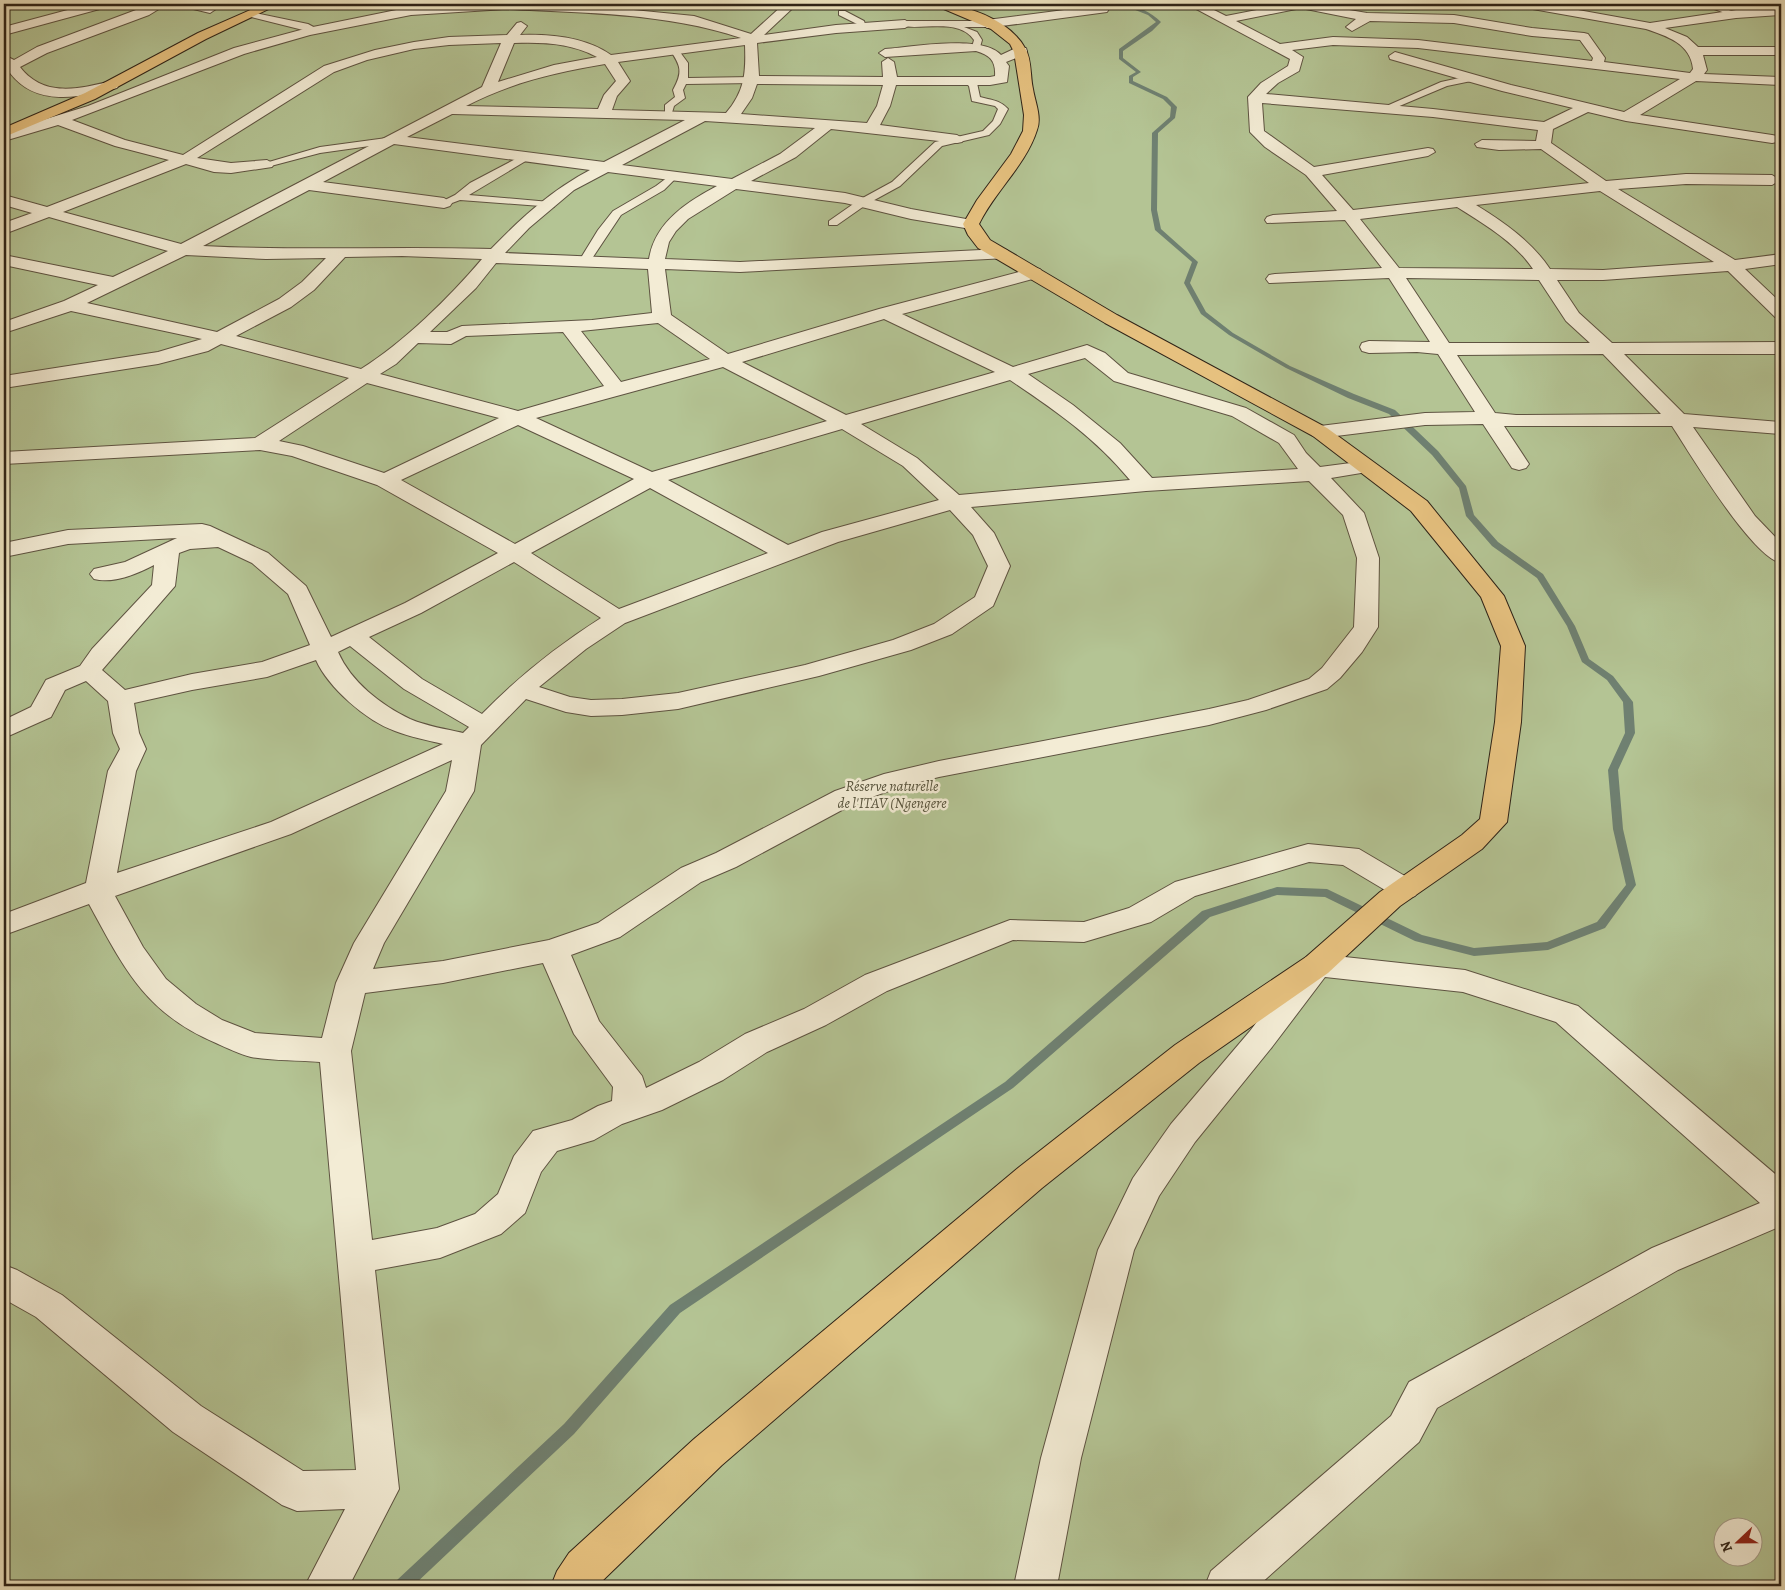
<svg xmlns="http://www.w3.org/2000/svg" width="1785" height="1590" viewBox="0 0 1785 1590" font-family="Alegreya,serif">
  <style>
    .green { fill: #b4c494; stroke: #727456; fill-rule: evenodd }
    .lines { fill: none; stroke-linecap: round; stroke-linejoin: round }
    .stream { fill: #6f8071; fill-rule: evenodd }
    .lane-casing { stroke: #5e5341; stroke-width: 2 }
    .street-casing { stroke: #5e5341; stroke-width: 2 }
    .highway-casing { stroke: #2f2317; stroke-width: 2 }
    .lane { fill: #f3ecd5; fill-rule: evenodd }
    .street { fill: #f3ecd5; fill-rule: evenodd }
    .highway { fill: #e6c17f; fill-rule: evenodd }
    .labels { text-anchor: middle; dominant-baseline: central; stroke-width: 5; stroke-linejoin: round; paint-order: stroke }
    .park-label { font-size: 15px; font-style: italic; fill: #57533c; stroke: #f3ecd5 }
  </style>
  <rect width="100%" height="100%" fill="#ece2be"/>
  <filter id="stains"><feTurbulence type="fractalNoise" baseFrequency=".004" numOctaves="4"/><feColorMatrix values="0 0 0 0 .2 0 0 0 0 .09 0 0 0 0 .02 0 0 0 .5 -.17"/></filter>
  <radialGradient id="worn" r=".72"><stop offset=".6" stop-color="#630" stop-opacity="0"/><stop offset="1" stop-color="#630" stop-opacity=".3"/></radialGradient>
  <!-- green -->
  <path class="green" d="M4,4H1781V1586H4ZM1722,1528H1752V1558H1722Z"/>
  <g class="lines">
    <!-- stream -->
    <path class="stream" d="M1120,4C1134,3 1151,12 1161,22L1152,31L1123,51V58L1141,72L1133,77V81L1167,97L1177,107L1175,118L1158,133L1157,210L1161,229L1198,262L1190,283L1206,312L1233,333L1290,366L1354,394L1395,410L1438,451L1466,486L1474,515L1498,542L1543,574L1575,626L1589,659L1613,676L1633,702L1635,733L1618,770L1623,829L1636,885L1605,928L1548,950L1474,956L1415,941L1325,897L1277,895L1210,917L1013,1088L680,1313L574,1434L413,1586H394L396,1581L564,1424L670,1305L1005,1082L1202,911L1277,887L1327,889L1422,935L1474,948L1547,942L1597,922L1626,885L1613,829L1608,770L1625,733L1623,702L1607,680L1582,662L1567,626L1537,578L1492,546L1466,516L1459,488L1432,455L1389,414L1348,398L1286,368L1229,335L1201,314L1184,283L1192,262L1155,230L1151,210L1152,133L1170,117L1171,107L1163,99L1129,83V76L1136,72L1119,59V49L1156,22L1148,15Z"/>
    <!-- lane casing -->
    <g class="lane-casing">
      <g id="lane">
        <polygon points="1701,4 1712,4 1740,14 1733,16"/>
        <polygon points="839,11 845,11 864,21 866,27 859,29 857,24 839,15"/>
        <polygon points="250,12 308,24 319,30 315,33 247,16 246,14"/>
        <path d="M905,21H987L991,24L987,27H964L977,32L982,40L980,47L976,50L972,47L974,40C959,18 924,30 902,26V22Z"/>
        <path d="M671,48H677L688,63V78L753,77L758,80L753,83L686,84L683,90L685,98L674,106L671,116H665V105L675,97L673,90C683,72 681,66 670,50Z"/>
        <polygon points="1473,75 1478,78 1476,80 1447,86 1390,110 1382,108 1441,82"/>
        <path d="M965,79H971L977,83L980,97C991,100 1000,100 1008,109L1000,124L989,135L942,146L900,186L867,204L837,225H829V221L859,200L892,182L935,142L983,131L993,121L998,109L995,106L972,101L969,86L963,81Z"/>
        <polygon points="394,137 399,140 398,142 320,153 267,167 262,164 320,147"/>
        <polygon points="525,154 530,157 529,159 469,195 550,202 554,203 554,207 460,200 444,206 439,203 455,195 470,183"/>
        <polygon points="672,174 677,177 664,190 621,215 589,263 581,263 579,261 598,230 613,211 656,186"/>
      </g>
    </g>
    <!-- street casing -->
    <g class="street-casing">
      <g id="street">
        <polygon points="90,4 109,4 107,7 4,35 4,27"/>
        <path d="M152,4H167L149,15L47,53L20,67C44,98 79,89 112,81L117,82L119,85L117,88C81,97 37,108 10,73L4,75V55L14,60L37,47Z"/>
        <polygon points="183,4 203,4 216,9 210,13 185,7"/>
        <path d="M469,4L583,5L694,16L751,34L784,4H797L764,35L836,25L905,20L911,24L905,28L836,33L757,43L759,76L883,77L882,62L888,58L894,62L897,77H990L995,76C996,61 990,55 976,51L885,57L879,53L885,49C912,47 983,34 1001,55L1016,48H1026L1027,51L1026,54L1006,62L1009,66L1007,82L990,85H896L890,106L880,125L957,135L964,139L962,142L957,143L831,129L796,157L751,181L845,193L911,209L977,221L979,224L977,227L971,229L911,219L845,203L736,189L688,219L676,231L669,242L665,259L740,262L1001,249L1007,250L1009,254L1007,258L740,272L665,269L671,315L728,354L879,309L1034,268L1040,269L1043,273L1040,277L902,314L1013,367L1087,345L1105,353L1128,373L1246,408L1294,435L1306,453L1320,467L1366,461L1373,463L1377,467L1373,471L1331,478L1364,513L1379,558L1378,627L1362,652L1340,678L1327,689L1266,710L1209,725L939,777L903,786L855,803L736,867L701,882L620,937L571,955L599,1021L642,1076L646,1088L699,1062L745,1034L804,1009L865,975L1010,920L1084,922L1129,908L1175,882L1308,844L1359,849L1415,882L1420,889L1415,896L1405,899L1395,896L1343,865L1309,862L1195,896L1151,922L1084,942L1013,940L887,991L826,1025L767,1052L723,1080L662,1110L622,1124L594,1140L557,1151L541,1172L525,1213L501,1234L440,1258L375,1270L399,1489L349,1586H305L345,1509L297,1511L282,1505L173,1432L36,1317L4,1299V1265L17,1270L62,1295L201,1406L303,1471L356,1470L320,1062C298,1060 273,1061 251,1057C239,1054 227,1048 216,1043C145,1013 124,968 89,904L4,935V914L86,883L108,771L120,749L113,733L108,701L86,681L65,690L51,717L4,738V720L31,707L46,680L80,666L92,649L152,585L154,565C137,574 113,584 94,579L90,574L94,569L125,562L177,538L68,544L4,557V543L68,530L202,524L210,526L268,553L306,586L331,637L405,603L498,553L377,485L292,456L260,450L4,464V452L255,438L349,378L221,344L208,351L158,364L4,388V376L158,352L202,339L71,311L4,333V322L64,301L98,285L4,265V255L113,277L168,251L49,217L4,234V223L32,213L4,205V195L47,207L169,160L115,146L58,125L4,141V132L88,106L234,48L308,28L411,7ZM506,9C584,13 666,13 741,38L611,55C585,37 551,34 520,35L527,26L521,22L517,23L507,35L449,37L414,42L375,50L324,66L183,155L125,140L72,120L244,54L310,35L411,15ZM501,43L482,87L181,244L63,212L186,164L214,172L231,173L272,167L274,164L267,160L231,163L197,158L334,72L367,60L414,49L449,45ZM514,43C543,42 571,43 597,57L554,65L498,82ZM745,45C746,72 745,91 726,113L612,110L617,96L630,81L618,62ZM605,64L616,81L604,95L598,109L466,106C510,83 556,72 605,64ZM757,84L883,85L877,106L867,123L741,114L752,98ZM452,114H453L685,120L604,162L407,137ZM705,121L815,128L780,154L732,179L622,165ZM394,144L590,170C552,190 521,218 491,249C395,246 299,251 203,246L309,190L444,208L450,206L452,203L444,198L323,182ZM608,172L717,186C687,202 655,222 649,259L505,253L529,228L574,190ZM186,255L266,259L326,258L302,282L279,299L217,332L87,303ZM402,256L482,259C450,297 403,343 361,369L236,336L291,307L314,290L345,257ZM496,263L648,269L652,313L592,320L462,326L447,332H430L476,288ZM884,319L995,372L846,415L742,362ZM658,323L710,359L621,382L581,331ZM563,332L604,386L518,411L380,374L396,364L418,343L451,344L466,336ZM1085,358L1114,381L1232,416L1279,443L1298,469L1152,478L1120,443L1073,405L1028,374ZM723,367L827,421L652,472L536,418ZM1010,380C1056,411 1094,437 1130,480L959,495L917,458L861,424ZM367,383L499,418L384,473L303,446L279,441ZM518,425L634,479L515,544L401,480ZM842,429L903,466L939,500L822,532L788,545L668,480ZM1309,481L1343,515L1357,558L1354,627L1322,668L1309,679L1248,700L1209,709L939,761L884,774L835,791L716,853L681,868L598,923L549,940L443,961L373,969L384,943L474,791L481,745L526,699L566,712L591,716L622,715L678,709L819,676L911,650L952,634L993,606L1010,566L994,533L971,507L1146,491ZM650,488L768,553L619,609L531,553ZM950,510L973,535L988,566L975,597L934,624L893,640L805,665L678,693L622,699L591,700L570,697L539,687L586,649L625,623L838,542ZM218,547L252,563L288,594L310,645L262,662L192,674L125,690L102,670L175,586L179,553L190,549ZM514,562L601,618C557,646 518,677 482,714L422,679L369,637L421,613ZM350,646L404,689L469,727L463,733C446,729 426,726 410,719C381,705 351,682 338,652ZM316,660C328,687 366,721 395,731C410,737 427,740 443,744L271,822L117,873L136,771L146,749L139,733L134,703L192,690L267,677ZM452,760L446,791L354,943L336,983L322,1038L255,1033L222,1020L196,1004L166,979L143,947L115,896L291,834ZM543,963L574,1034L613,1087L612,1101L598,1106L572,1120L533,1131L514,1156L498,1194L475,1214L437,1228L372,1240L351,1051L365,993L443,983Z"/>
        <path d="M1187,4H1202L1226,16L1288,4H1314L1367,13L1454,15L1532,28L1584,33L1588,34L1605,58L1604,62L1690,73L1693,69C1691,44 1667,36 1646,29L1527,8L1521,4H1545L1650,23L1736,10L1781,7V15L1736,18L1665,28L1687,37L1698,47H1781V55H1703L1707,70L1704,74L1781,77V85L1696,81L1640,115L1772,135L1777,136L1779,139L1777,142L1772,143L1626,121L1588,112L1553,129L1551,143L1606,181L1686,174L1772,175L1780,180L1772,185L1686,184L1618,189L1735,260L1781,254V264L1745,269L1781,303V318L1775,317L1728,271L1603,280H1557L1579,313L1612,343L1781,342V354H1624L1684,414L1781,422V434L1693,427L1755,516L1781,543V563C1751,556 1691,455 1672,426H1504L1529,464L1526,468L1519,470L1512,468L1483,424L1425,425L1320,438L1313,436L1310,432L1313,428L1320,426L1425,413L1475,412L1438,354L1417,352L1369,353L1362,351L1360,347L1362,343L1369,341L1430,342L1389,278L1269,283L1266,279L1269,275L1275,274L1382,268L1345,220L1267,223L1265,220L1267,217L1273,215L1337,211L1306,175L1265,147L1250,132L1248,97L1261,83L1288,66L1290,59ZM1301,8L1356,19L1346,27L1352,31L1370,21L1454,23L1532,36L1580,40L1593,58L1592,61L1418,40L1333,37L1280,44L1236,21ZM1333,45L1418,48L1680,79L1624,112L1511,85L1395,52L1389,56L1390,59L1502,91L1573,108L1544,122L1433,109L1266,94L1278,83L1299,71L1303,57L1292,50ZM1262,103L1433,117L1538,130L1536,141L1482,140L1475,144L1477,147L1499,150L1541,149L1589,183L1353,210L1322,175L1428,156L1435,152L1433,149L1428,148L1314,167L1264,131ZM1600,191L1714,262L1603,270L1550,269C1532,242 1504,222 1476,205ZM1457,207C1484,224 1515,242 1533,269L1399,268L1360,219ZM1406,278L1539,280L1566,321L1590,343H1449ZM1603,354L1661,414L1516,415L1495,413L1457,355Z"/>
        <polygon points="1103,5 1109,9 1107,12 987,28 981,24 987,20"/>
        <polygon points="1317,954 1465,970 1578,1006 1781,1179 1781,1226 1678,1270 1437,1408 1419,1442 1258,1586 1205,1586 1211,1571 1391,1416 1409,1382 1652,1248 1760,1203 1556,1022 1463,992 1325,977 1272,1047 1195,1142 1159,1196 1134,1250 1081,1458 1057,1586 1014,1586 1041,1458 1098,1250 1133,1178 1171,1124 1250,1031 1306,957"/>
      </g>
    </g>
    <!-- highway casing -->
    <g class="highway-casing">
      <g id="highway">
        <polygon points="264,4 279,4 206,39 95,99 4,137 4,128 85,93 198,33"/>
        <path d="M932,4C962,2 1010,20 1025,48C1032,59 1030,76 1033,89C1035,102 1042,117 1037,130C1026,165 995,191 979,224L990,240L1117,315L1327,428L1427,501L1504,596L1525,646L1521,722L1507,822L1482,849L1400,906L1328,973L1199,1063L1042,1188L722,1465L597,1586H551L557,1571L569,1553L694,1439L1018,1168L1175,1045L1306,957L1380,892L1462,835L1480,819L1495,722L1501,646L1481,597L1411,511L1313,436L1105,323L978,248L968,235L963,224L977,200L1011,154L1023,131L1024,115L1014,52L1010,44L991,29Z"/>
      </g>
    </g>
    <!-- lane -->
    <use href="#lane" class="lane"/>
    <!-- street -->
    <use href="#street" class="street"/>
    <!-- highway -->
    <use href="#highway" class="highway"/>
  </g>
  <g class="labels">
    <!-- park labels -->
    <g class="park-label">
      <text x="892" y="786">Réserve naturelle<tspan x="892" dy="17">de l'ITAV (Ngengere</tspan></text>
    </g>
  </g>
  <!-- margin -->
  <rect width="1785" height="1590" fill="none" stroke="#ece2be" stroke-width="20"/>
  <rect x="5" y="5" width="1775" height="1580" fill="none" stroke="#2f2317" stroke-width="2.5"/>
  <rect x="10" y="10" width="1765" height="1570" fill="none" stroke="#2f2317"/>
  <!-- north arrow -->
  <g transform="translate(1738 1542) rotate(248)"><circle r="24" fill="#f3ecd5" stroke="#a59c89"/>
  <path d="M0-4L9 19L0 12L-9 19Z" fill="#8f2418"/>
  <text y="-8" font-size="14" font-weight="bold" text-anchor="middle" fill="#2f2317">N</text>
  </g>
  <rect width="100%" height="100%" filter="url(#stains)"/>
  <rect width="100%" height="100%" fill="url(#worn)"/>
</svg>
